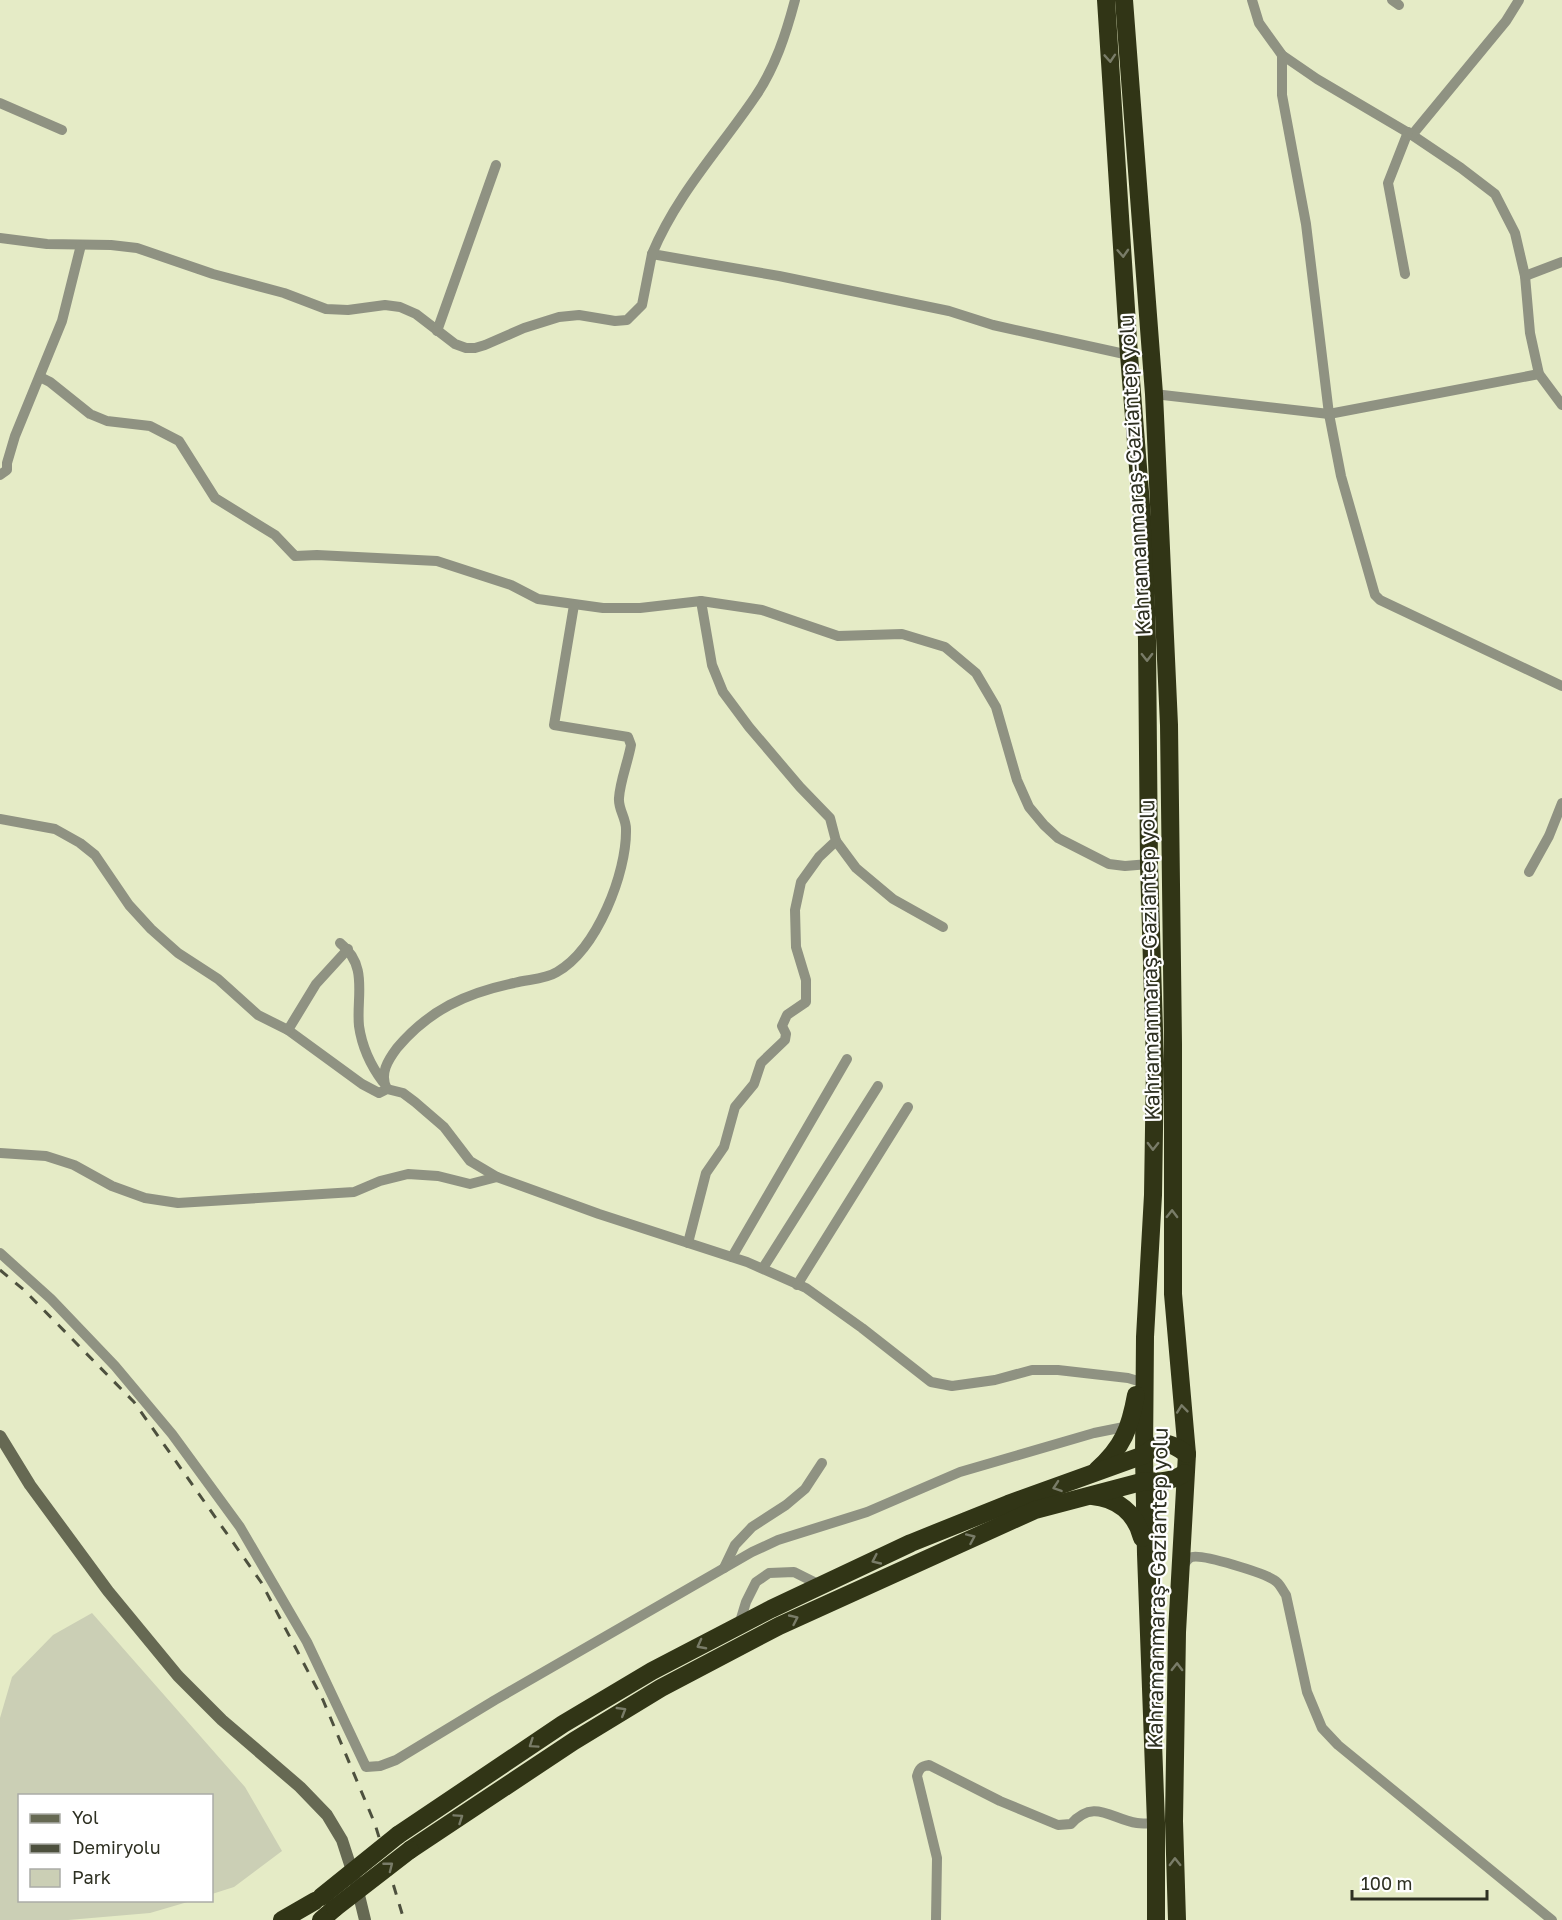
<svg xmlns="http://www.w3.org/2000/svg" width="1562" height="1920" viewBox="0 0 1562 1920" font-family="'Golos Text',sans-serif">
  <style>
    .green { fill: #cbcfb5 }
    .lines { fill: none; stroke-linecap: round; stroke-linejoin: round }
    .street { stroke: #8f9282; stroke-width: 10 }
    .secondary { stroke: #666953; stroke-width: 12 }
    .highway { stroke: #313516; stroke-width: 18 }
    .rail { stroke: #4d503e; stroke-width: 3; stroke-dasharray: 10 10; stroke-linecap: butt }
    .highway-bridge { stroke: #313516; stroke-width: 18 }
    .oneway { stroke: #797c68 }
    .labels { text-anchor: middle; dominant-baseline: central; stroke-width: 4.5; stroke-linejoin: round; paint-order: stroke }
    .street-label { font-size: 21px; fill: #2e3022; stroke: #fff }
  </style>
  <rect width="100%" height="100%" fill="#e5ebc6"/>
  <!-- green -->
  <polygon class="green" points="92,1613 245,1787 282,1851 234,1887 212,1894 212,1796 20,1796 20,1900 191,1901 150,1913 68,1920 0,1920 0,1718 12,1677 53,1635"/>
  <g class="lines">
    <!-- street -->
    <g class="street">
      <path d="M795,0C786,34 775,68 755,97C719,150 677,194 652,254L779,276L949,311L993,325L1129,355"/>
      <polyline points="1252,0 1259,23 1282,55 1317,79 1412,135 1461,168 1495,194 1515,233 1525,276 1530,333 1539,374 1562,405"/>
      <polyline points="1392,0 1399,5"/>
      <polyline points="1282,55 1282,95 1306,224 1329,414 1341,476 1375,595 1380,600 1562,686"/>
      <polyline points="0,103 62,130"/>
      <polyline points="1412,135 1506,21 1519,0"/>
      <polyline points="0,238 47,244 111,245 137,248 213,274 284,293 326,309 348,310 385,305 400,307 416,314 455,344 466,348 475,348 485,345 524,328 559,317 579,315 615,321 627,320 642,305 652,254"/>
      <polyline points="1405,274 1388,183 1408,132"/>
      <polyline points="1525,276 1562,262"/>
      <polyline points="437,331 496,165"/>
      <polyline points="40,377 50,382 90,414 107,421 150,426 179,441 215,498 275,535 295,556 317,555 437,561 511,585 538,599 603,608 640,608 701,601 762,610 838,636 902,634 945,647 976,673 996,707 1017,780 1029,807 1044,825 1058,838 1109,864 1125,866 1149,864"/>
      <polyline points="1154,394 1329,414 1539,374"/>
      <polyline points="0,475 7,470 7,463 15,436 62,321 81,245"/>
      <polyline points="0,819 55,829 80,843 95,855 129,905 151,929 178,953 218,979 258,1015 288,1030 362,1084 379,1093 387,1089 403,1093 415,1102 444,1127 470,1161 497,1177 599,1214 747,1262 806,1288 862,1328 931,1382 952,1386 995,1380 1032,1370 1058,1370 1128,1378 1138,1381"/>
      <polyline points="836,841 856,868 893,899 943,927"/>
      <polyline points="1529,872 1549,836 1562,803"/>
      <path d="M340,943C369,966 356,996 359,1026C362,1047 371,1066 383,1082"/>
      <polyline points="288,1030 316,984 348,949"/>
      <path d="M387,1089C379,1074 388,1060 397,1048C429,1010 466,993 514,983C528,979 544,980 557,972C597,949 627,873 626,829C626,818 618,809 619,798C620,781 628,762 631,745L628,737L554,725L574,605"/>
      <polyline points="0,1153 46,1156 74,1165 112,1186 145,1198 178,1203 354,1192 380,1181 408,1174 438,1176 470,1184 497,1177"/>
      <polyline points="688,1243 706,1173 724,1147 735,1107 754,1084 761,1063 785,1040 786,1034 782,1026 787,1015 806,1002 806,980 796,947 795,910 801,882 819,857 836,841 830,818 800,787 749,727 723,692 712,665 701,601"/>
      <polyline points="0,1253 51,1299 115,1366 172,1434 240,1527 307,1642 366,1767 380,1766 396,1760 495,1700 752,1552 778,1540 867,1512 960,1472 1094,1433 1129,1426"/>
      <polyline points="732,1257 847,1059"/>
      <polyline points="763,1268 878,1086"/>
      <polyline points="797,1285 908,1107"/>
      <path d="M1183,1567C1185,1563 1188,1558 1192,1557C1203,1554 1264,1573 1274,1580C1280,1583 1282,1590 1286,1595L1307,1692L1322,1728L1338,1745L1552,1920"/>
      <polyline points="724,1568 735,1545 752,1527 786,1505 805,1489 822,1463"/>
      <polyline points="739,1625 746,1602 756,1582 769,1573 794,1572 820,1585"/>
      <path d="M936,1920L937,1858L917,1776C919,1769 921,1766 929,1765L1000,1801L1058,1825L1071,1824C1094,1798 1111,1819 1137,1823C1143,1824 1150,1823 1156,1823"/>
    </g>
    <!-- secondary -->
    <polyline class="secondary" points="0,1436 30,1485 108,1591 178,1676 222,1720 300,1787 327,1815 342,1840 356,1883 365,1920"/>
    <!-- highway -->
    <g class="highway">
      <polyline points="1106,0 1129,355 1144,542 1147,641 1149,864 1155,1063 1153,1195 1145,1337 1144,1455 1146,1554 1156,1823 1156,1920"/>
      <polyline points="1124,0 1154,394 1169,725 1173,1044 1173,1294 1187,1454 1177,1632 1174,1821 1177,1920"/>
      <path d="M1097,1470C1123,1447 1130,1428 1136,1395"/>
      <path d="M1092,1496C1117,1498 1136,1513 1142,1538"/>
      <path d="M398,1835L563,1724L652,1671L771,1609L911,1543L1008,1504L1144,1455C1162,1439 1168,1441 1187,1454"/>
      <path d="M410,1850L574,1741L661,1688L779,1626L1035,1510L1145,1481C1161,1482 1171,1482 1185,1473"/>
      <polyline points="282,1920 315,1901"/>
      <polyline points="321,1920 335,1908"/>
    </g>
    <!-- rail -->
    <polyline class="rail" points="0,1270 24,1290 134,1402 261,1582 323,1700 375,1824 404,1920"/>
    <!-- highway-bridge -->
    <g class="highway-bridge">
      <polyline points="321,1897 398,1835"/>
      <polyline points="335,1908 410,1850"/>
    </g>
  </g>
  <!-- one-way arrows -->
  <defs><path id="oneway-chevron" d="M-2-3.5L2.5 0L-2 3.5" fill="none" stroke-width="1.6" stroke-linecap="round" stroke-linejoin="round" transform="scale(1.5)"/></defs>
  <g class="oneway">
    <use href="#oneway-chevron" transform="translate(1110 58) rotate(86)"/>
    <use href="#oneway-chevron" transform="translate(1123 253) rotate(87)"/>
    <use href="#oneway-chevron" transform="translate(1147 657) rotate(89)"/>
    <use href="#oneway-chevron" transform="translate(1153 1146) rotate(91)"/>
    <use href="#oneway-chevron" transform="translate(1172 1214) rotate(-89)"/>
    <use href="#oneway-chevron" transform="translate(1182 1409) rotate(-96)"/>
    <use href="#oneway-chevron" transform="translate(1057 1487) rotate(161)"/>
    <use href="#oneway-chevron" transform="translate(971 1538) rotate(-24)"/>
    <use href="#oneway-chevron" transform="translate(876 1560) rotate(155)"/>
    <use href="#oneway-chevron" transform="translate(794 1619) rotate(-25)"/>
    <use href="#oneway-chevron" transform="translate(701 1645) rotate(152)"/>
    <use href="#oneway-chevron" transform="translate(1177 1667) rotate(-89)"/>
    <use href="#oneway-chevron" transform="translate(622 1711) rotate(-31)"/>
    <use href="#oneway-chevron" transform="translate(533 1744) rotate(146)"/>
    <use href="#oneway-chevron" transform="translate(459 1818) rotate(-34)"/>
    <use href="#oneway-chevron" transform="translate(1175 1862) rotate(-91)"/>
    <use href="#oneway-chevron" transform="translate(389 1866) rotate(-38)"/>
  </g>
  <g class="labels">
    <!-- street labels -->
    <g class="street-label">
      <text transform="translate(1134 475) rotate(-93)">Kahramanmaraş-Gaziantep yolu</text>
      <text transform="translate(1149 960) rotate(-91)">Kahramanmaraş-Gaziantep yolu</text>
      <text transform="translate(1157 1588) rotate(-89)">Kahramanmaraş-Gaziantep yolu</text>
    </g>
  </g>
  <!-- legend -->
  <rect x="18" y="1794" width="195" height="108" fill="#ffffff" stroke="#abaca7" stroke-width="1.5"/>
  <rect x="30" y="1814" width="30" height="9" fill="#666953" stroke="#abaca7" stroke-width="1.5"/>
  <text x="72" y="1824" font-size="18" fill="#2e3022">Yol</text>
  <rect x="30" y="1844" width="30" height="9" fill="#4d503e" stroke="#abaca7" stroke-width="1.5"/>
  <text x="72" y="1854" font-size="18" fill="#2e3022">Demiryolu</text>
  <rect x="30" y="1869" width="30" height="18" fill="#cbcfb5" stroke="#abaca7" stroke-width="1.5"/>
  <text x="72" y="1884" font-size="18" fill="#2e3022">Park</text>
  <!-- scale -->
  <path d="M1352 1890v9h135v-9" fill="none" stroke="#2e3022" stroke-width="3"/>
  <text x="1361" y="1890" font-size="18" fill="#2e3022" stroke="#ffffff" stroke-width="4.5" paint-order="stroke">100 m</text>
</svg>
